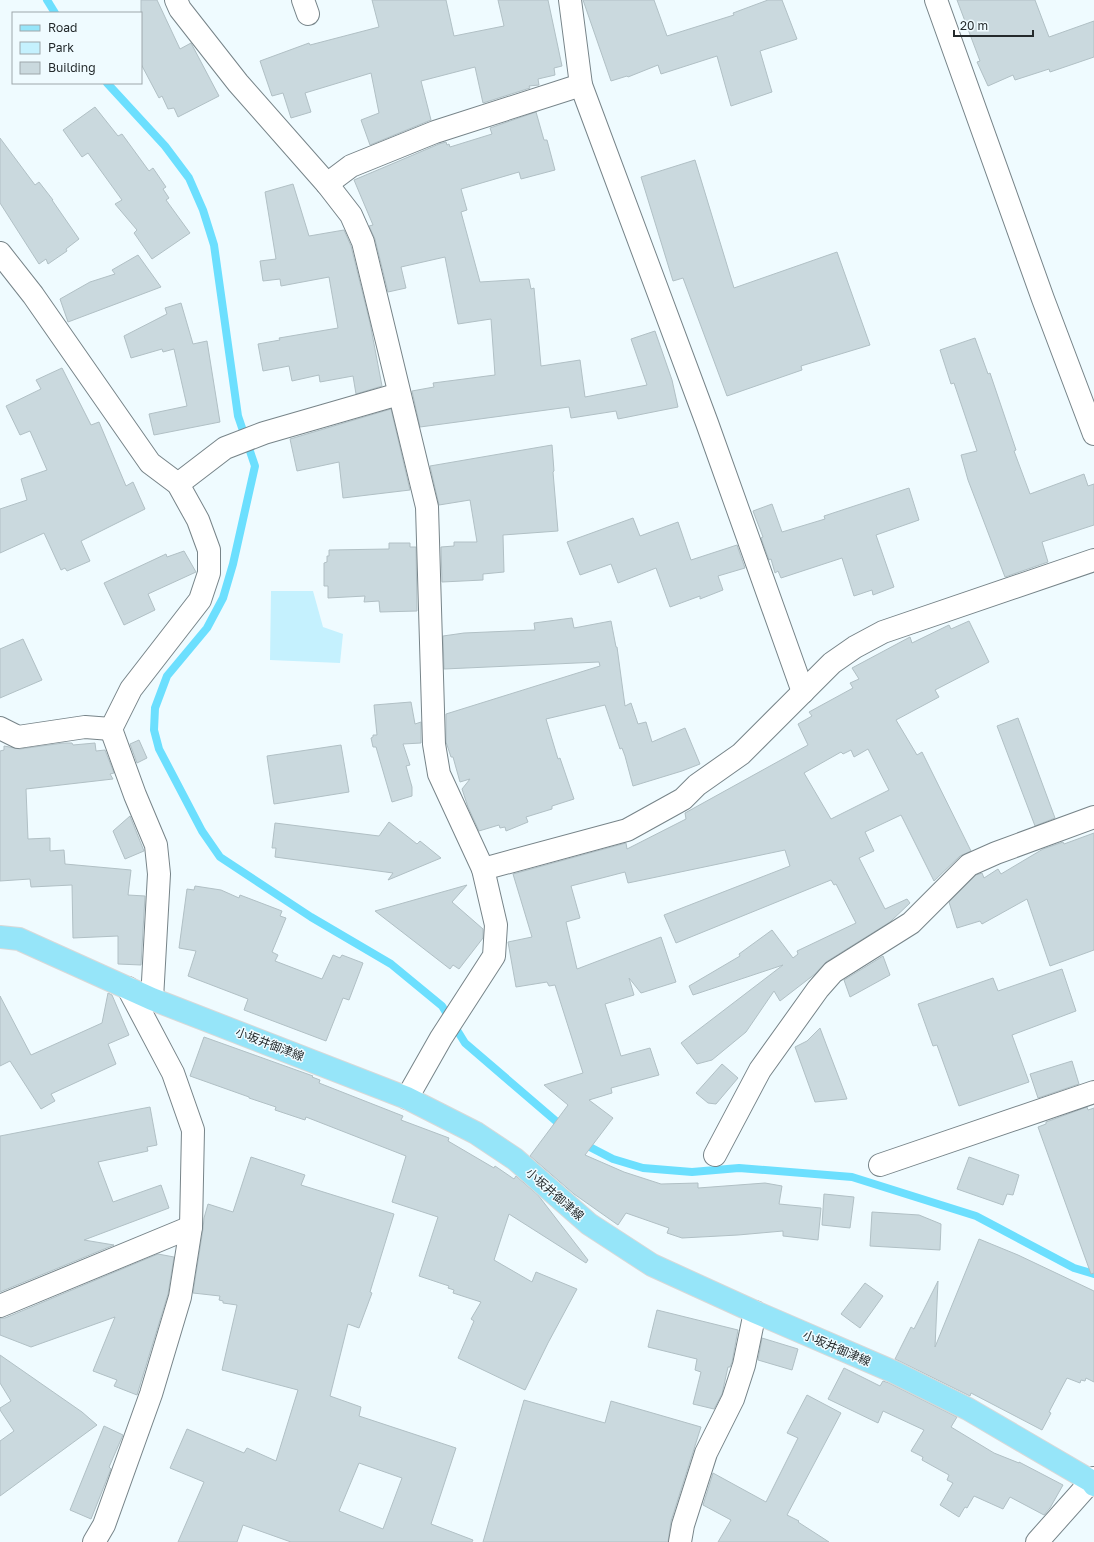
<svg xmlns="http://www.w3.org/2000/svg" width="1094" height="1542" viewBox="0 0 1094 1542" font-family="'Golos Text','Noto Sans JP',sans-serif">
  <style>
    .green { fill: #c5f1fe }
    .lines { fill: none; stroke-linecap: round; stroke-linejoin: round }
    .stream { stroke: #6cdffe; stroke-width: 8 }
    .building { fill: #cad9de; stroke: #b1c0c5; fill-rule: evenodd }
    .minor-casing { stroke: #778489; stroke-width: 24 }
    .major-casing { stroke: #d8d9d9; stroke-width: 24 }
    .minor { stroke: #fff; stroke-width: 22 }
    .major { stroke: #96e5f9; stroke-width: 22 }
    .labels { text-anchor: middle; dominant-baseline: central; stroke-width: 3; stroke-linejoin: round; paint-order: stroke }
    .street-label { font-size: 12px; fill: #242a2c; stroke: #effbff }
  </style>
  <rect width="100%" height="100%" fill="#effbff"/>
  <!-- green -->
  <polygon class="green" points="271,591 313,591 323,627 343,634 340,663 270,660"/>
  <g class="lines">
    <!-- stream -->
    <g class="stream">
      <polyline points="47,0 55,13"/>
      <polyline points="107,83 165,146 189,178 203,210 214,245 238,416 255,466 233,564 223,598 207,628 167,676 155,708 154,730 159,749 202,831 220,857 311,917 391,964 442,1006 465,1043 564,1128"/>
      <polyline points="582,1143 613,1159 643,1168 692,1172 739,1168 852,1177 976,1216 1074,1268 1094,1274"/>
    </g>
  </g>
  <!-- building -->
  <g class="building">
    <polygon points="141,0 157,0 180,49 191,43 219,96 178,117 174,108 168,109 162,96 159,98 141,64"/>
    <polygon points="372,0 446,0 454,36 504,26 498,0 548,0 562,66 554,68 555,75 538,79 539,85 529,86 530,88 483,103 475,67 421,81 431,120 370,145 361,120 379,113 371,73 305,93 311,112 291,118 283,93 272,96 260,61 309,43 310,45 379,27"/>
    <polygon points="583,0 654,0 667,36 734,15 733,13 768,0 782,0 797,39 760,51 772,92 731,106 717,56 661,74 658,65 628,77 627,76 611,81"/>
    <polygon points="957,0 1035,0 1049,37 1094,21 1094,57 1050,72 1049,69 1015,80 1013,75 988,86 977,62 980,61"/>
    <polygon points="95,107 118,136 122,134 149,171 153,168 166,187 163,189 169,198 166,200 190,233 152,259 134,233 137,230 115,204 122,200 88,153 82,157 63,130"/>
    <polygon points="536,112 544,140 547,140 555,170 521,179 519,172 461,189 467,210 461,212 480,282 529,279 531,289 534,288 541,366 580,360 585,397 647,385 631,339 655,331 672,380 678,407 618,419 616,411 571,418 569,407 420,427 412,391 434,387 433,383 495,375 491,319 458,324 445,257 401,267 406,288 388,292 375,239 369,226 373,225 354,180 439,144 446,142 447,145 449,144 450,147 492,134 490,128"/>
    <polygon points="0,138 35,185 39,182 53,200 52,200 79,239 66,249 67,251 48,264 46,259 39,264 0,203"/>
    <polygon points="695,160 734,288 837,252 870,345 801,366 802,370 727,396 683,278 673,281 641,177"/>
    <polygon points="293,184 309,236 344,230 351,246 370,323 382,386 356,394 353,376 320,382 319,375 292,381 289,366 263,371 258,344 280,340 279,338 338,328 329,277 281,286 280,279 263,281 260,261 276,259 265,192"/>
    <polygon points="138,255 161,287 68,322 60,299 90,282 115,274 112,270"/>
    <polygon points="181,303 193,344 207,341 220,422 154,435 149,414 187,406 174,349 163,352 162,349 131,358 124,336 167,314 165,308"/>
    <polygon points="975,338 988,374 990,373 1016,450 1014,451 1030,494 1084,474 1088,486 1094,484 1094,525 1042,542 1048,562 1005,577 968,480 961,455 977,451 954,383 951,384 940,350"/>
    <polygon points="62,368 91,425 99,422 126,486 133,482 145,509 81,541 90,561 67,571 65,568 61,570 44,533 0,553 0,509 27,500 21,479 47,470 30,431 20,435 6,406 41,389 36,380"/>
    <polygon points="391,409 410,490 343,498 339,462 297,471 290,439"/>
    <polygon points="552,445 554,471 553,472 558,531 503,535 504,572 483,574 483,580 442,582 441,547 454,546 454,542 477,542 470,500 439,505 430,466"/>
    <polygon points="909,488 919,520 876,535 894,587 873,595 872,590 854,596 842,558 781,578 778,571 775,573 771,559 769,560 761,538 763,537 753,511 772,504 782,532 825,519 824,516"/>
    <polygon points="633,518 640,536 678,522 691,560 737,545 745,568 718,576 723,590 700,599 700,596 670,607 656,568 618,583 611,564 580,575 567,542"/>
    <polygon points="389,543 410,543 410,547 416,547 417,611 380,612 379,601 364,602 365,596 328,598 328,586 324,586 324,563 327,562 327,556 329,556 329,550 389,549"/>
    <polygon points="184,551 196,572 148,594 155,610 124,625 104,583 166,554 167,557"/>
    <polygon points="572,618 574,628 611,621 616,647 617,647 625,706 631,703 638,724 646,722 652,742 685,728 700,764 682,771 633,786 625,756 622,748 620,749 605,705 546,719 558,759 560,758 574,799 552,806 552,809 526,817 528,822 506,831 505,827 500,828 499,825 479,831 468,807 462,789 470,779 460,782 453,757 451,757 446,742 446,714 600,666 599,662 444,669 443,636 464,633 535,630 534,623"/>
    <path d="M969,621L989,662L935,690L939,697L896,720L917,755L922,752L971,851L960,856L934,881L901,815L865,832L874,851L859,858L885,909L907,899L910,903L890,922L826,962L815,974L780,1001L774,991L746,1032L712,1060L697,1064L681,1043L783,965L693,995L689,986L740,956L739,954L772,930L793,958L798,954L797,951L856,923L836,884L834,885L831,880L676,943L664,915L790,866L785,850L628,883L625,872L571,886L580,918L566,922L577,969L661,937L676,982L641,993L629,978L634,995L605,1004L621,1056L650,1048L659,1075L611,1088L612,1093L589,1100L613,1118L585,1155L624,1172L661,1184L698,1183V1188L765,1183L782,1186L779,1204L821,1208L818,1240L783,1236V1231L738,1235L682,1238L667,1233L669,1228L626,1213L618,1225L574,1194L530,1156L568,1105L544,1085L583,1073L555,985L549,986L547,982L516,987L508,942L532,937L513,874L626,843L627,849L686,819L685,813L808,745L798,724L812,716L809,712L853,688L850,683L859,679L852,668L910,637L912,643L949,625L951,629ZM868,749L889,790L831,819L804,773L841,752L843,754L851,750L854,757Z"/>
    <polygon points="23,639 42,680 0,698 0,649"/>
    <polygon points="411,702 415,724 421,722 421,743 403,744 410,765 406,766 412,787 412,796 392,802 376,747 373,747 371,738 373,737 373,735 377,735 374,705"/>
    <polygon points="1018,718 1055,818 1035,826 997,726"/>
    <polygon points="139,740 147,758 137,763 130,744"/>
    <polygon points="63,743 72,743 73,745 95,743 96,751 105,750 114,773 110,774 113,779 26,789 28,839 50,838 50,851 64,850 65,864 131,870 128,895 145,896 141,965 118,964 118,936 73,938 72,885 31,887 30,879 0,881 0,751 4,750 4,746 20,749"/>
    <polygon points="341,745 349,792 274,804 267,756"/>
    <polygon points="130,816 144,851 125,859 113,831"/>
    <polygon points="389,822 417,844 420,841 441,858 388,880 393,873 275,857 276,848 272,848 275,823 379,836"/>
    <polygon points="1094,833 1094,950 1050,966 1027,899 982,924 980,921 957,928 949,902 976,875 982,873 984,878 998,869 1001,874 1043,849 1063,842 1064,844"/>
    <polygon points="467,885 452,902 483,929 483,938 459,969 453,965 450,969 375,911"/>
    <polygon points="195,886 221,890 239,898 240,895 282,911 280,916 286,918 272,952 278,955 275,961 322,979 333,955 340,958 342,955 363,963 349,1000 343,998 326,1041 244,1010 248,999 188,976 196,951 179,948 187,889 194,890"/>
    <polygon points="883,956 890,975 850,997 844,980"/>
    <polygon points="1062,969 1076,1011 1012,1035 1029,1082 959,1106 937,1045 933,1046 918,1004 993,978 998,991"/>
    <polygon points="108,993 112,995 129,1035 108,1044 116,1064 51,1094 55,1101 41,1109 10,1061 0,1066 0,996 31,1055 102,1023"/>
    <polygon points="820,1028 826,1044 847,1099 815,1102 795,1047 807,1041"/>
    <polygon points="204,1037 313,1076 312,1077 320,1080 319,1083 403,1116 401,1120 449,1138 448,1141 494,1168 495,1166 514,1179 516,1176 538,1195 588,1260 586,1263 509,1214 494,1260 532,1282 536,1272 577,1289 548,1343 525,1390 458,1358 474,1321 471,1319 481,1302 453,1293 454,1290 448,1288 449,1286 419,1276 438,1217 392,1202 406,1156 306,1117 305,1120 275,1110 276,1107 249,1098 249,1097 190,1076"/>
    <polygon points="1072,1061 1079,1084 1038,1098 1030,1074"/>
    <polygon points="722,1064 738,1078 716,1104 708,1103 696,1093"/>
    <polygon points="150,1107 157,1145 147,1147 148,1151 98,1162 113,1202 161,1185 169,1208 84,1240 114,1245 0,1292 0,1136"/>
    <polygon points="1087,1107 1088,1110 1094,1108 1094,1273 1091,1274 1038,1127 1046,1124 1046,1122"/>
    <path d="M251,1157L305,1175L301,1185L394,1214L370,1292L372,1293L359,1328L348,1324L330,1396L361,1407L359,1416L456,1448L431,1524L473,1540L472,1542H291L243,1525L237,1542H178L204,1482L170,1468L187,1429L244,1453L247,1448L276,1461L298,1390L222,1370L237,1305L223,1303V1301L219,1300L220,1296L193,1293L203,1229L204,1218L208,1204L233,1212ZM359,1463L402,1478L383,1529L339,1511Z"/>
    <polygon points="969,1157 1019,1175 1013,1195 1007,1194 1003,1205 957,1189"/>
    <polygon points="824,1194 854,1197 850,1228 822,1225"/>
    <polygon points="872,1212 919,1215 941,1224 940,1250 870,1246"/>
    <polygon points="979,1239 1018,1255 1094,1291 1094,1382 1086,1378 1085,1381 1081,1380 1080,1383 1067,1378 1049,1412 1051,1413 1042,1430 971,1393 970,1396 895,1359 911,1327 914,1329 938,1281 935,1347"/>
    <polygon points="158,1254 174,1257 168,1294 137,1395 114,1386 117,1380 93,1371 115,1317 31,1347 0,1335 0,1318 5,1318"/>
    <polygon points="865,1283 883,1296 860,1328 841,1314"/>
    <polygon points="657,1310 738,1330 732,1362 730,1367 728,1367 722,1394 714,1409 693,1404 701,1372 695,1370 697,1359 648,1347"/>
    <polygon points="762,1338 798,1349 792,1370 758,1360"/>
    <polygon points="0,1355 82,1412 97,1425 0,1496 0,1441 14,1431 0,1410 0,1408 11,1401 0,1383"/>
    <polygon points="844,1368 880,1386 883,1381 889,1383 957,1417 951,1427 994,1453 1019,1463 1019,1462 1063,1485 1050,1508 1044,1515 1010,1497 1003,1509 974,1496 967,1508 965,1507 959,1517 940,1505 953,1483 947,1480 949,1475 922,1460 923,1457 911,1451 924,1430 883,1411 878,1423 828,1399"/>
    <polygon points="807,1395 841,1413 787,1515 799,1521 798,1522 829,1542 718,1542 731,1520 703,1505 713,1473 766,1502 798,1438 787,1433"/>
    <polygon points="524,1400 605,1423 611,1401 701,1427 671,1521 668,1542 483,1542"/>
    <polygon points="104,1426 123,1435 109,1467 111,1469 91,1519 70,1510"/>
  </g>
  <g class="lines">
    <!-- minor casing -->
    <g class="minor-casing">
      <g id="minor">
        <polyline points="176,0 180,9 238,83 327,184 351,215 363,242 427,507 434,744 439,774 483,869 496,925 494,956 441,1038 407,1098"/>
        <polyline points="303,0 308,14"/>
        <polyline points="570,0 581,85 707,423 803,692"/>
        <polyline points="936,0 1043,299 1094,434"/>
        <polyline points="327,184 351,166 435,132 581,85"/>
        <polyline points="0,253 33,295 150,463 178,484 198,520 209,550 209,573 200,600 131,689 111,729 135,795 156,845 159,874 152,999"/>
        <polyline points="178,484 225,448 264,433 399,394"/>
        <polyline points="0,728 18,737 85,727 111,729"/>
        <polyline points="483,869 627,830 683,799 697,785 741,754 832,663 855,647 883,632 1094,560"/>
        <polyline points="715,1155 760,1070 818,989 833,972 911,923 969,865 996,853 1094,817"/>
        <polyline points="880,1165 1094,1092"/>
        <polyline points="0,1306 191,1227"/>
        <polyline points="94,1542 104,1525 151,1394 180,1297 191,1227 193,1130 173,1073 128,988"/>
        <polyline points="680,1542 683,1525 706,1453 733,1399 744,1365 755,1312"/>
        <polyline points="1037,1542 1094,1478"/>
      </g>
    </g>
    <!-- major casing -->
    <g class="major-casing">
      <polyline id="major" points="0,937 19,939 152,999 407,1098 476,1133 515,1159 589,1224 652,1265 755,1312 894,1372 968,1409 1091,1481 1094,1485"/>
    </g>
    <!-- minor -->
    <use href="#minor" class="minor"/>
    <!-- major -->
    <use href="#major" class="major"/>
  </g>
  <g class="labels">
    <!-- street labels -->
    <g class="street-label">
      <text transform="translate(270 1044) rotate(21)">小坂井御津線</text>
      <text transform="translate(555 1194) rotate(41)">小坂井御津線</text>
      <text transform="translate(837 1348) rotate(23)">小坂井御津線</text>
    </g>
  </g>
  <!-- legend -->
  <rect x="12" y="12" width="130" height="72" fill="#effbff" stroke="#9ea7ab"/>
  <rect x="20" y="25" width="20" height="6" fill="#96e5f9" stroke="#9ea7ab"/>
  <text x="48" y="32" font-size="12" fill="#242a2c">Road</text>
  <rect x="20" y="42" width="20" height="12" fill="#c5f1fe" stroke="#9ea7ab"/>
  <text x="48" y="52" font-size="12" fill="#242a2c">Park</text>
  <rect x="20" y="62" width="20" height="12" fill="#cad9de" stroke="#9ea7ab"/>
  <text x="48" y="72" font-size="12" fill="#242a2c">Building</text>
  <!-- scale -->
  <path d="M954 30v6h79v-6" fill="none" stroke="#242a2c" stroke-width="2"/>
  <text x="960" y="30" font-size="12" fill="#242a2c" stroke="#effbff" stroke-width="3" paint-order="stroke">20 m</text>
</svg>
